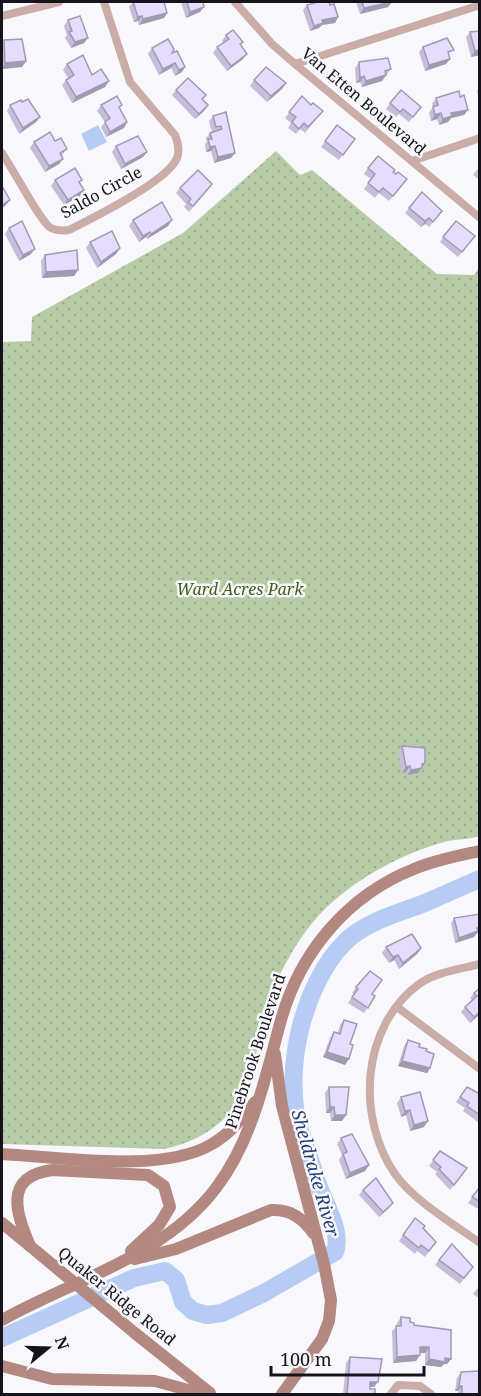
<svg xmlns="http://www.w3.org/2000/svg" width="481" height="1396" viewBox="0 0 481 1396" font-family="'Noto Serif',serif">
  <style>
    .grass { fill: url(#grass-dots) }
    .water { fill: #b6ccf5 }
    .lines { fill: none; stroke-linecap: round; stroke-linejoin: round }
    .river { stroke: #b6ccf5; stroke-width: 18 }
    .street { stroke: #caada7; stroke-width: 8 }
    .secondary { stroke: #b28880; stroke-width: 12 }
    .secondary-bridge { stroke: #b28880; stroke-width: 12 }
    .wall { fill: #c6bdda }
    .shaded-wall { fill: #a19ab1 }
    .building { fill: #e6dcfd; stroke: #a19ab1; stroke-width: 1.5 }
    .labels { text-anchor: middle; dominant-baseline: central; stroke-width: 5; stroke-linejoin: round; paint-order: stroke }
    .street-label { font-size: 16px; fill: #16131c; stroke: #f8f7fc }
    .park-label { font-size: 16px; font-style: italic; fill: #3d5f15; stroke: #f8f7fc }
    .water-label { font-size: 18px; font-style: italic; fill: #203d79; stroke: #f8f7fc }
  </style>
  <defs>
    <pattern id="grass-dots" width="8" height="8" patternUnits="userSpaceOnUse" patternTransform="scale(1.5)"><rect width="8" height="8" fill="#b7cca6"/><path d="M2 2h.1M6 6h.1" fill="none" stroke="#9dae8e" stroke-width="1.8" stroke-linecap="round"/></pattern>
  </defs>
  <rect width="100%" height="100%" fill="#f8f7fc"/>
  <!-- grass -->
  <path class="grass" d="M276,151L300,175L312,170L437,274L474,275L479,268V836C468,840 455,839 444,842C402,854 361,876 329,905C303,929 283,965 270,997C261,1020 259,1045 253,1068C241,1113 208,1140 164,1149L2,1144V342L31,341L32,317L183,233Z"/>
  <!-- water -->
  <polygon class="water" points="98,125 107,142 89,151 81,134"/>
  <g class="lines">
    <!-- river -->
    <path class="river" d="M2,1338L134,1278L165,1271L176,1280L183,1302L193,1311L207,1315L222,1313L264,1293L335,1252C343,1230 322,1200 316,1178C311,1161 304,1144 299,1127C283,1070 303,985 344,943C364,922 399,913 425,903C443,895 461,887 480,879"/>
    <!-- street -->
    <g class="street">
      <polyline points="235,2 272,44 295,64 480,218"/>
      <polyline points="2,16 59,2"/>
      <polyline points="295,64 480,5"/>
      <path d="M2,153C12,167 41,223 51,228C57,231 62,231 69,230C93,218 168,181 177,158C180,150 178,143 175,135L130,82L104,2"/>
      <polyline points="412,161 480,138"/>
      <path d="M480,964C460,969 436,972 419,984C361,1027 356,1117 395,1174C413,1200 454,1224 480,1243"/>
      <polyline points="397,1007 480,1069"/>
      <polyline points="391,1394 398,1385 420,1386 431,1394"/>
    </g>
    <!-- secondary -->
    <g class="secondary">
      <polyline points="275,1054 282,1106 324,1264 331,1300 329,1321 322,1339 282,1394"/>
      <path d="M2,1154C59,1157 163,1174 212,1144C230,1134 242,1118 255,1102"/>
      <polyline points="2,1223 29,1245"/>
      <path d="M30,1246C17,1215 2,1177 52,1170L148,1175L164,1186L170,1207L159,1225L131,1251"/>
      <path d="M135,1259L176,1249L271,1210C289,1209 303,1218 313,1233"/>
      <path d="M2,1320C73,1280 164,1257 216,1188C253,1139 265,1078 281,1020C300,952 348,895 414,869C435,860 457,856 480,851"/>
      <polyline points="136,1334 210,1393"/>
      <polyline points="2,1366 52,1379 155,1381 203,1394"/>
    </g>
    <!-- secondary-bridge -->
    <polyline class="secondary-bridge" points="30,1246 136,1334"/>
  </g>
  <!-- wall -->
  <g class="wall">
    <polygon points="133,2 167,13 164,18 139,25 138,21 134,22 129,7"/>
    <polygon points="181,2 203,2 204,7 200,12 186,18"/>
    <polygon points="356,2 392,2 388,7 360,14"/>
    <polygon points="307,5 330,5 338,17 335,23 322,25 319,28 310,31 303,10"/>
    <polygon points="68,20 84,43 71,48 65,38 67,35 64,26"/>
    <polygon points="480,29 480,55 471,57 466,37 470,32 478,31"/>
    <polygon points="226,35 243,42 241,45 243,59 227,71 213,53 217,47 224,43 222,41"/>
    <polygon points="4,40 26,61 22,67 2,69 2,44"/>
    <polygon points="423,47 449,56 450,59 446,64 425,71 419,52"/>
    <polygon points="152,48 172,53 182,72 175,76 171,68 159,75 148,54"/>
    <polygon points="359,62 391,69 382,81 362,87 360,82 356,83 355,68"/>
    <polygon points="67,64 92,75 105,87 72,103 62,85 66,80 68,78 63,70"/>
    <polygon points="254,80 286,83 282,89 267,102 250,86"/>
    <polygon points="480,87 480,99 477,91"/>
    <polygon points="176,90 206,95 202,100 208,105 204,111 195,119 172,95"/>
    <polygon points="302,96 311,105 323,111 305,133 300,129 296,134 288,128 291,123 285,118"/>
    <polygon points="460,97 468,110 464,115 451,118 448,122 439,125 437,119 431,121 429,113 433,107 432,104 436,98"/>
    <polygon points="22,102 40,117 36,122 19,134 7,111 10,105"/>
    <polygon points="390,103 421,107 409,122 399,114 396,117 386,109"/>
    <polygon points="101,105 122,105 120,108 127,122 124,128 106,137 101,127 105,122 97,111"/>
    <polygon points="226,112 235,153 231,158 214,163 211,151 206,152 205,145 207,141 206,138 210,133 212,132 209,121 213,116"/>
    <polygon points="337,125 355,139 339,160 321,147"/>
    <polygon points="55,141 67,149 61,156 59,164 45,172 30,148 34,142"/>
    <polygon points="116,146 147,152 143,157 121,169 112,152"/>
    <polygon points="480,166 480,180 473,175"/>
    <polygon points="368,168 393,172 403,184 389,201 379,193 375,198 364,189 371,179 364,174"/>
    <polygon points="55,180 84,190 80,196 64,205 51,186"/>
    <polygon points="180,188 208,190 189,212 184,207 186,204 176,193"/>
    <polygon points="409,208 442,211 429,227 425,224 421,227 405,213"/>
    <polygon points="133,220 172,220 168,226 147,239 146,237 139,242 129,226"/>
    <polygon points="9,228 31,254 19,261 5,234"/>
    <polygon points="443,237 471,241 458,257 440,242"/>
    <polygon points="90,242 120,248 116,254 97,268 86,248"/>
    <polygon points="45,255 78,270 74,276 42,278 41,261"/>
    <polygon points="402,746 425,763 418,773 407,775 406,772 402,773 398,751"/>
    <polygon points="480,914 480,932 477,933 474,937 455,943 451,923 454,918"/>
    <polygon points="386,947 421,948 417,954 399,969 394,960 389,963 382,953"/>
    <polygon points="356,987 375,996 364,1013 348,1003 354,994 352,993"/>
    <polygon points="480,988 480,1014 470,1023 461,1012 465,1007 472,1000 470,998 474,993"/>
    <polygon points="344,1020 350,1044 345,1065 323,1057 330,1038 334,1032 338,1033 340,1025"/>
    <polygon points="408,1040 426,1051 430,1068 427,1073 398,1066 404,1046"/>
    <polygon points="329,1087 346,1115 342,1121 331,1121 330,1113 326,1113 325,1093"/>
    <polygon points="467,1087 480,1094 479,1123 463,1111 465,1108 456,1102"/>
    <polygon points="401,1097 424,1127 410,1131 406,1115 401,1117 397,1103"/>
    <polygon points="341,1138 369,1165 365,1171 346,1179 339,1160 342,1155 337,1144"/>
    <polygon points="440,1151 467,1168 450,1190 435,1174 437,1172 429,1166"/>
    <polygon points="480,1187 480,1210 468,1203"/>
    <polygon points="363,1190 389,1208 379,1217 359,1195"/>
    <polygon points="415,1218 436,1242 425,1257 417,1251 415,1254 399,1241"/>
    <polygon points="439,1260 473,1267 460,1284 435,1265"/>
    <polygon points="480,1285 480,1299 473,1294"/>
    <polygon points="401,1317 414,1325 451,1359 447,1364 444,1364 441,1367 425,1365 425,1353 420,1353 416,1361 393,1363 392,1331 397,1326 397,1323"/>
    <polygon points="350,1357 374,1387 370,1387 370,1389 375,1395 343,1395 346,1363"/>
    <polygon points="461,1372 480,1395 458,1395 458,1391 455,1391 457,1378"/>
  </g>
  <!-- shaded-wall -->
  <g class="shaded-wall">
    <polygon points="392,2 388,7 360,14 364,8"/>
    <polygon points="204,7 200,12 186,18 190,12"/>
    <polygon points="167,13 164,18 139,25 143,19"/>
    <polygon points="142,16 138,21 134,22 138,17"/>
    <polygon points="338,17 335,23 322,25 319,28 310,31 314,26 322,20"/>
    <polygon points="88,38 84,43 71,48 75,42"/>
    <polygon points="480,50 480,55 471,57 475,51"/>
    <polygon points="247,54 243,59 227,71 231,66"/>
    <polygon points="450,59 446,64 425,71 429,65"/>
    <polygon points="26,61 22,67 2,69 5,63"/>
    <polygon points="175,63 171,68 159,75 163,69"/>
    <polygon points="185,67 182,72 175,76 179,70"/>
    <polygon points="386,75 382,81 362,87 366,81"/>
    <polygon points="364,76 360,82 356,83 360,78"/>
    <polygon points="109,81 105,87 72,103 76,97"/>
    <polygon points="286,83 282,89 267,102 271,96"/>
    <polygon points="208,105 204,111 195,119 199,114"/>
    <polygon points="468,110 464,115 451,118 448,122 439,125 443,119 451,113"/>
    <polygon points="441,113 437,119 431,121 435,115"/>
    <polygon points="40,117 36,122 19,134 23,128"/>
    <polygon points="127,122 124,128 106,137 110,132"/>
    <polygon points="215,146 211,151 206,152 210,147"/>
    <polygon points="147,152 143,157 121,169 125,164"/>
    <polygon points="235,153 231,158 214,163 218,157"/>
    <polygon points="63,159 59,164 45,172 49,166"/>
    <polygon points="84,190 80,196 64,205 68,200"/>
    <polygon points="10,200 6,205 2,208 2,205"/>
    <polygon points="429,218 425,224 421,227 425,221"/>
    <polygon points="172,220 168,226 147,239 151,234"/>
    <polygon points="150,232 146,237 139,242 143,236"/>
    <polygon points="120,248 116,254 97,268 101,262"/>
    <polygon points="35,249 31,254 19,261 23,255"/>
    <polygon points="78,270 74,276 42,278 46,272"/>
    <polygon points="425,763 418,773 407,775 411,770 422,764"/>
    <polygon points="410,766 406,772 402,773 406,767"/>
    <polygon points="480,927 480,932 477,933 474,937 455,943 459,938 477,928"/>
    <polygon points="421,948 417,954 399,969 403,963"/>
    <polygon points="398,955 394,960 389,963 393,957"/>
    <polygon points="480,1012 480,1014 470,1023 474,1017"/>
    <polygon points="327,1052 349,1059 345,1065 323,1057"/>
    <polygon points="402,1061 430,1068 427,1073 398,1066"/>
    <polygon points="330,1107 334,1107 330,1113 326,1113"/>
    <polygon points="410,1110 406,1115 401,1117 405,1111"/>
    <polygon points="335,1115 346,1115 342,1121 331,1121"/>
    <polygon points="428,1121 424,1127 410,1131 414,1125"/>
    <polygon points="369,1165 365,1171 346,1179 350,1173"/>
    <polygon points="393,1203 389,1208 379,1217 383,1212"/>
    <polygon points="420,1347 429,1347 425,1353 416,1353"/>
    <polygon points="420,1355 416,1361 393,1363 397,1357"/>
    <polygon points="445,1358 451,1359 447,1364 444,1364 441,1367 425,1365 429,1359"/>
    <polygon points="370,1382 378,1382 374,1387 366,1387"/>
    <polygon points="459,1386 462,1386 458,1391 455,1391"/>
  </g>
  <!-- building -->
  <g class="building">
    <polygon points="133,2 164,2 167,13 143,19 142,16 138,17"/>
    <polygon points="187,2 203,2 204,7 190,12"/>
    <polygon points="318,2 329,2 330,5 334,4 338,17 322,20 323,23 314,26 307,5"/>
    <polygon points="362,2 392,2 364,8"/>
    <polygon points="80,16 88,38 75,42 69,32 72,31 68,20"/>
    <polygon points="233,30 243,42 240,44 247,54 231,66 217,47 229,39 226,35"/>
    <polygon points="480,31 480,50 475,51 470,32"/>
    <polygon points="447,38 454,50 448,52 450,59 429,65 423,47"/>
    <polygon points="22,39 26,61 5,63 4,40"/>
    <polygon points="168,39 174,49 172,53 177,51 185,67 179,70 175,63 163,69 152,48"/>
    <polygon points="83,55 92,75 101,69 109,81 76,97 66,80 74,75 67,64"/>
    <polygon points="388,58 391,69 385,71 386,75 366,81 364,76 360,78 359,62"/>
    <polygon points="266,67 286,83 271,96 254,80"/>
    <polygon points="188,78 206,95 202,99 208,105 199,114 176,90"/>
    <polygon points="401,90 421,107 413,117 403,109 400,112 390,103"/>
    <polygon points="459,91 460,97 464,95 468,110 451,113 452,116 443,119 441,113 435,115 433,107 438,105 436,98"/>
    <polygon points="117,96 122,105 119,107 127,122 110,132 105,122 110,118 101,105"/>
    <polygon points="302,96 311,105 313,103 323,111 308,127 304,123 299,129 292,122 296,117 289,112"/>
    <polygon points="28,99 40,117 23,128 10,105 21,100 22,102"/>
    <polygon points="226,112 235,153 218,157 215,146 210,147 208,139 212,139 210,133 222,129 221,126 216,127 213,116"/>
    <polygon points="337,125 355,139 343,155 325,141"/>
    <polygon points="50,132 55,141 61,138 67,149 60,153 63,159 49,166 34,142"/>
    <polygon points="138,136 147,152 125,164 116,146"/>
    <polygon points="378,156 395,170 393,172 396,174 398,172 407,179 393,196 383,188 379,192 368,183 375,174 368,168"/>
    <polygon points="75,168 82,180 79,182 84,190 68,200 55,180"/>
    <polygon points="198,170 212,184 193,206 188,202 191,199 180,188"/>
    <polygon points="2,186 10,200 2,205"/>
    <polygon points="422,192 442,211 433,222 429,218 425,221 409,208"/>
    <polygon points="162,202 172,220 151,234 150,232 143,236 133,220"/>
    <polygon points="22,221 35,249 23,255 9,228"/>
    <polygon points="456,221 475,236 462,252 443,237"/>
    <polygon points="112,231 120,248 101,262 90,242"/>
    <polygon points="77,250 78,270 46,272 45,255"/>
    <polygon points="402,746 425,748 425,763 422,764 422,768 411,770 410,766 406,767"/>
    <polygon points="480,914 480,927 477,928 478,931 459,938 454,918"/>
    <polygon points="412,934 421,948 403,963 398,955 393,957 386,947"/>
    <polygon points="2,951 4,953 2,956 4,958 2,961"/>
    <polygon points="370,971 382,980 372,994 375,996 368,1008 352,997 358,989 356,987"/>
    <polygon points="480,988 480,1012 474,1017 465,1007 477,996 474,993"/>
    <polygon points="344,1020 357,1024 350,1044 353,1045 349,1059 327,1052 334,1032 340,1034"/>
    <polygon points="408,1040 420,1044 419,1047 427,1049 426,1051 434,1054 430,1068 402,1061"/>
    <polygon points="329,1087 349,1087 346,1115 335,1115 334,1107 330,1107"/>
    <polygon points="467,1087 480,1094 480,1115 467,1106 469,1103 460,1097"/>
    <polygon points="420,1092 428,1121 414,1125 410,1110 405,1111 401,1097"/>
    <polygon points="352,1134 369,1165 350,1173 343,1154 347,1152 341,1138"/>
    <polygon points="440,1151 467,1168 454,1185 439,1169 441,1167 433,1160"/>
    <polygon points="376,1178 393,1203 383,1212 363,1190"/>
    <polygon points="480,1187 480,1202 472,1197"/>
    <polygon points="415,1218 425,1226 423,1228 436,1242 429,1251 421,1245 419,1248 403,1235"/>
    <polygon points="452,1244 473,1267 464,1278 439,1260"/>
    <polygon points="401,1317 410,1318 410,1322 414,1323 414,1325 451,1330 451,1359 445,1358 445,1362 429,1359 429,1347 420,1347 420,1355 397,1357 396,1326 401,1326"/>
    <polygon points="350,1357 382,1359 378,1382 370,1382 370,1389 375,1389 375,1395 347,1395"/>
    <polygon points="480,1371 480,1395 462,1395 462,1386 459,1386 461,1372"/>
  </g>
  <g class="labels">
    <!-- street labels -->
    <g class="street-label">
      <text transform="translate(364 101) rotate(40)">Van Etten Boulevard</text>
      <text transform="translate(101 192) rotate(-29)">Saldo Circle</text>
      <text transform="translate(255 1051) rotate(-72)">Pinebrook Boulevard</text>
      <text transform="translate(117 1296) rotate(39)">Quaker Ridge Road</text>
    </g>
    <!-- park labels -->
    <g class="park-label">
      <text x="240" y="589">Ward Acres Park</text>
    </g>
    <!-- water labels -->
    <g class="water-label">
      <text transform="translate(316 1173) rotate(74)">Sheldrake River</text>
    </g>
  </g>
  <!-- border -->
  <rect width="481" height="1396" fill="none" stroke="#16131c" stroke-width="6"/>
  <!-- north arrow -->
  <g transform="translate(48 1348) rotate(71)" stroke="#f8f7fc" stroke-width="4.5" paint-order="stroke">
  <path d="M0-4.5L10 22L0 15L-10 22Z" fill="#16131c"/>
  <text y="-9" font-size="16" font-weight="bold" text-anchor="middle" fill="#16131c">N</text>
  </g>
  <!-- scale -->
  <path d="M271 1366v9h153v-9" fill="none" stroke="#16131c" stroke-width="3"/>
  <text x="280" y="1366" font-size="18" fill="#16131c" stroke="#f8f7fc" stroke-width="4.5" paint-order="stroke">100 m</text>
</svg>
